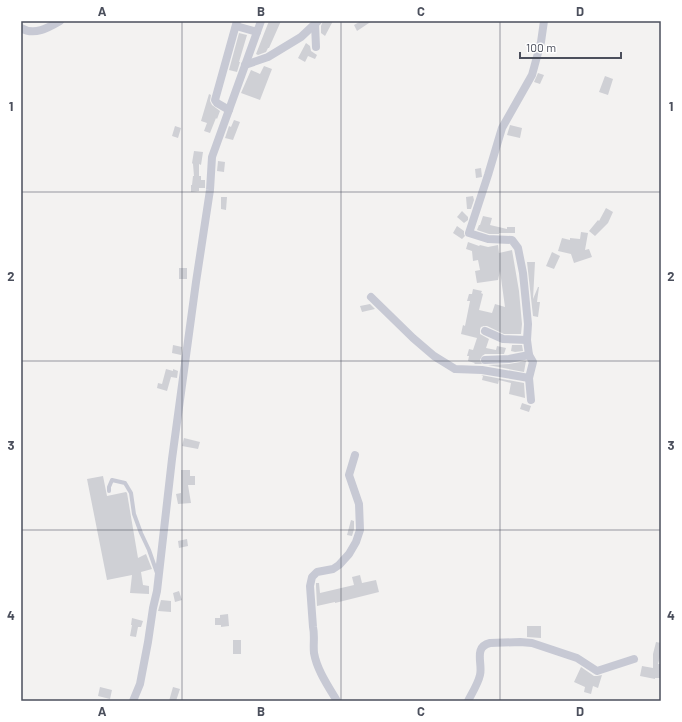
<svg xmlns="http://www.w3.org/2000/svg" width="682" height="722" font-family="Barlow,sans-serif">
<style>
.building{fill:#cfd0d5}
.lines{fill:none;stroke-linecap:round;stroke-linejoin:round}
.service{stroke:#c7c9d4;stroke-width:4}
.minor{stroke:#c7c9d4;stroke-width:8}
.grid{fill:none;stroke:#4b4f5c;stroke-width:1;stroke-opacity:0.55}
.neatline{fill:none;stroke:#4b4f5c;stroke-width:1.5}
.grid-label{font-size:13px;text-anchor:middle;font-weight:bold;fill:#4b4f5c}
</style>
<rect width="100%" height="100%" fill="#f3f2f1"/>
<g class="building">
<polygon points="269,21 281,21 269,48 268,48 266,52 258,55 256,54"/>
<polygon points="323,21 333,21 325,36 321,33 321,26"/>
<polygon points="361,21 372,21 357,31 354,25"/>
<polygon points="239,33 247,35 239,62 240,62 237,72 229,70"/>
<polygon points="306,43 310,46 311,51 317,55 315,59 308,56 305,62 298,58"/>
<polygon points="264,66 272,69 260,100 241,93 251,70 260,74"/>
<polygon points="538,73 544,75 540,84 534,82"/>
<polygon points="605,76 613,79 608,95 599,92"/>
<polygon points="209,94 211,95 210,101 212,105 220,111 217,119 216,118 210,133 204,131 207,123 201,121"/>
<polygon points="234,120 240,122 233,140 225,138 229,126 231,127"/>
<polygon points="510,125 522,128 520,138 507,135"/>
<polygon points="175,126 181,128 178,138 172,136"/>
<polygon points="194,151 203,152 201,165 199,164 199,176 201,176 201,180 205,180 205,188 199,188 199,191 191,192 191,185 192,185 193,176 194,176 193,164 192,163"/>
<polygon points="218,161 225,162 224,172 217,171"/>
<polygon points="481,168 482,177 476,178 475,169"/>
<polygon points="473,196 474,200 471,209 467,209 466,197"/>
<polygon points="221,197 227,197 226,210 221,209"/>
<polygon points="606,208 613,212 608,223 595,236 589,231 598,220 599,221"/>
<polygon points="462,211 468,217 468,220 464,223 457,217"/>
<polygon points="483,216 492,218 490,225 507,229 507,227 515,227 515,233 499,233 499,234 489,234 477,230 479,225 480,225"/>
<polygon points="457,226 464,231 464,234 465,236 462,239 453,233"/>
<polygon points="581,232 588,233 585,250 589,249 592,257 574,263 571,254 558,251 562,238 570,240 570,238 580,239"/>
<polygon points="468,242 479,246 480,245 488,247 498,245 499,253 512,250 519,291 522,324 521,334 504,334 487,326 484,326 481,327 480,329 480,334 489,339 486,348 496,350 497,346 506,348 504,354 485,354 482,356 480,360 482,364 474,364 475,363 468,361 469,356 467,356 469,349 473,350 477,338 461,334 463,325 465,326 470,301 467,301 469,294 472,294 473,289 482,291 481,293 483,294 479,310 492,313 495,304 505,307 500,271 498,280 477,283 475,271 480,270 478,260 473,261 472,251 466,249"/>
<polygon points="552,252 560,256 554,269 546,266"/>
<polygon points="527,262 535,262 533,299 538,287 539,287 537,302 540,302 538,317 533,316"/>
<rect x="179" y="268" width="8" height="11"/>
<polygon points="370,304 375,309 362,312 360,306"/>
<polygon points="173,345 182,347 181,355 172,353"/>
<polygon points="512,345 522,345 523,351 515,352 511,351"/>
<polygon points="526,361 524,372 488,365 509,364"/>
<polygon points="166,369 173,371 173,369 178,371 177,378 171,377 167,391 157,388 158,383 162,384"/>
<polygon points="481,375 524,383 525,398 509,394 511,383 499,380 498,384 482,380 483,376"/>
<polygon points="522,403 531,406 529,412 520,409"/>
<polygon points="184,438 200,442 198,449 182,446"/>
<polygon points="181,470 190,470 190,476 195,476 195,485 188,485 191,503 178,504 176,494 181,493"/>
<polygon points="103,476 107,496 126,492 127,493 138,558 146,554 152,569 141,572 143,585 149,586 149,594 130,593 132,575 107,580 87,479"/>
<polygon points="351,520 354,521 354,529 352,536 347,535"/>
<polygon points="187,539 188,546 179,548 178,541"/>
<polygon points="360,575 362,583 376,580 379,592 335,603 335,602 317,606 316,586 316,583 319,583 320,593 354,585 352,577"/>
<polygon points="179,591 182,600 175,602 173,593"/>
<polygon points="161,600 171,601 171,612 158,611"/>
<polygon points="228,614 229,626 221,627 221,625 215,625 215,618 220,618 220,615"/>
<polygon points="132,618 143,621 141,627 138,627 136,637 130,636 132,625 131,625"/>
<polygon points="527,626 541,626 541,638 527,637"/>
<rect x="233" y="640" width="8" height="14"/>
<polygon points="656,642 661,643 661,654 658,664 661,664 661,678 655,678 655,679 640,676 642,666 653,668 653,654"/>
<polygon points="581,667 594,676 597,676 602,675 598,688 593,686 591,694 584,692 585,687 574,682"/>
<polygon points="100,687 112,690 110,699 98,696"/>
<polygon points="173,687 180,689 176,701 169,701"/>
</g>
<g class="lines">
<polyline class="service" points="109,491 109,487 112,480 125,483 131,493 134,514 141,533 149,550 157,573"/>
<g class="minor">
<polyline points="315,24 316,47"/>
<polyline points="236,26 257,32"/>
<path d="M21,28C34,36 48,28 60,21"/>
<polyline points="245,65 268,57 301,37 318,21"/>
<polyline points="229,110 217,103 215,100 237,21"/>
<polyline points="371,297 413,338 434,356 455,369 482,370 529,378"/>
<polyline points="485,331 503,339 527,340"/>
<polyline points="485,360 509,359 529,355"/>
<polyline points="531,400 529,378 533,362 529,355 527,340 528,324 523,273 518,248 512,240 488,239 469,233 488,175 502,128 532,75 541,42 544,21"/>
<polyline points="133,701 140,684 148,642 153,608 157,591 172,459 196,282 210,190 212,157 261,21"/>
<path d="M337,701C328,686 317,670 314,653C313,644 315,636 313,627L310,586L312,577L317,572L333,569L339,565L349,554L356,542L360,530L359,504L349,475L355,455"/>
<path d="M468,701C472,693 478,684 480,675C483,664 473,647 490,643L520,642L532,643L577,658L597,671L634,659"/>
</g>
</g>
<path class="grid" d="M182,21V701M341,21V701M500,21V701M21,192H661M21,361H661M21,530H661"/>
<rect width="682" height="722" fill="none" stroke="#ffffff" stroke-width="44"/>
<path d="M520 52v6h101v-6" fill="none" stroke="#4b4f5c" stroke-width="2"/>
<text x="526" y="52" font-size="12" fill="#4b4f5c" stroke="#ffffff" stroke-width="3" paint-order="stroke">100 m</text>
<rect x="22" y="22" width="638" height="678" class="neatline"/>
<g class="grid-label">
<text x="102" y="16">A</text>
<text x="261" y="16">B</text>
<text x="421" y="16">C</text>
<text x="580" y="16">D</text>
<text x="11" y="111">1</text>
<text x="671" y="111">1</text>
<text x="11" y="281">2</text>
<text x="671" y="281">2</text>
<text x="11" y="450">3</text>
<text x="671" y="450">3</text>
<text x="11" y="620">4</text>
<text x="671" y="620">4</text>
<text x="102" y="716">A</text>
<text x="261" y="716">B</text>
<text x="421" y="716">C</text>
<text x="580" y="716">D</text>
</g>
</svg>
